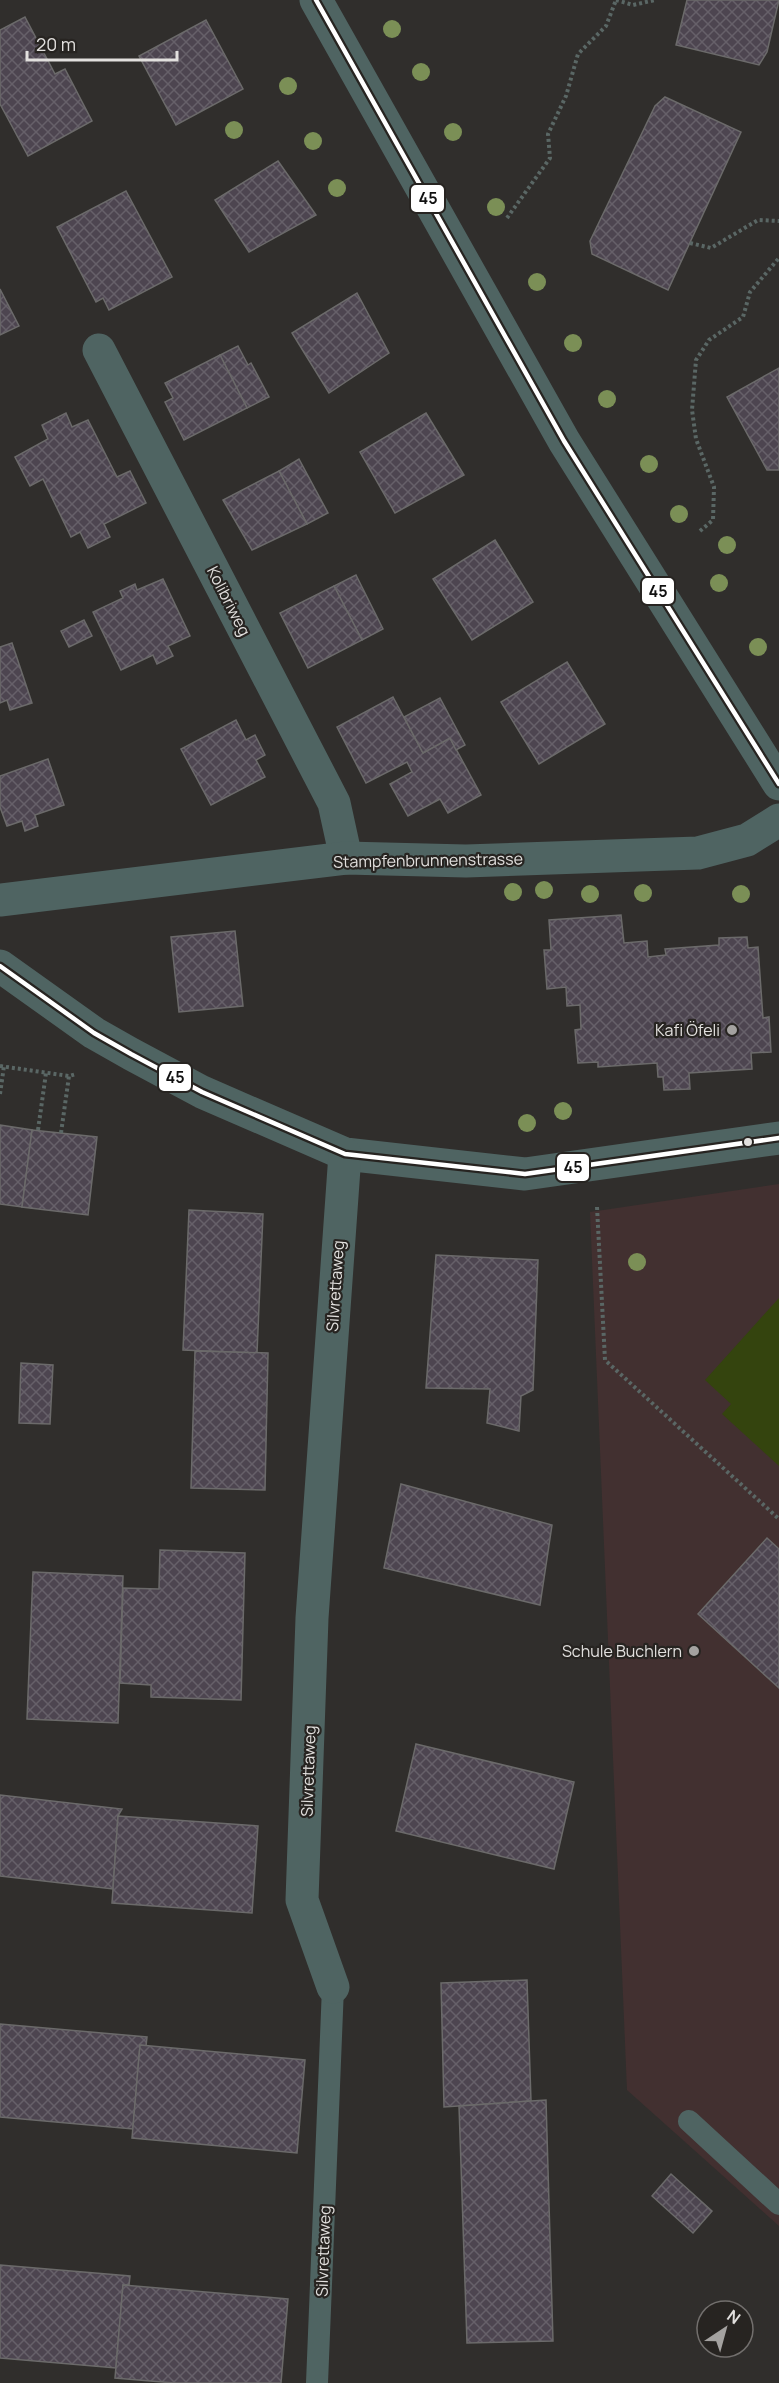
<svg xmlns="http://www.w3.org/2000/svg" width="779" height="2383" font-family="Manrope,sans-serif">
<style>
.education{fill:#423030}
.pitch{fill:#34440e}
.building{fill:url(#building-cross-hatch);stroke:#6b6a6a;stroke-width:1.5}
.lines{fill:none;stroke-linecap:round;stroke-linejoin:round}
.path{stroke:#5a6765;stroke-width:4;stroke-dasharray:3 3;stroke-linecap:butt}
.service{stroke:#4f6462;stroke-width:22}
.minor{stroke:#4f6462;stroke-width:33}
.tertiary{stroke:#4f6462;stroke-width:33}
.bus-1-casing{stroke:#272421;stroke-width:9}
.bus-1{stroke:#fff;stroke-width:4.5}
.tree{fill:#7b8f56}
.poi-dot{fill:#a4a2a0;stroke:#272421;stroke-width:2}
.bus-dot{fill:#e2e0de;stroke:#272421;stroke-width:2}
.labels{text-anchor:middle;stroke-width:4.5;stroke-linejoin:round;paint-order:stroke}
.street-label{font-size:16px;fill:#e2e0de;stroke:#272421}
.poi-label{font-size:16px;fill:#e2e0de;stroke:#272421;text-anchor:end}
.line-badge{stroke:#272421;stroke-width:2}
.pale-badge-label{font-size:16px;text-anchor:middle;font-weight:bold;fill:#111}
</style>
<defs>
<pattern id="building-cross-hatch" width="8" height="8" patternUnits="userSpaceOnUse" patternTransform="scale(1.5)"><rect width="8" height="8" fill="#4d4550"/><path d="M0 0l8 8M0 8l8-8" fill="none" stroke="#666069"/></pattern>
</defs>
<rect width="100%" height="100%" fill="#302e2c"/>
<polygon class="education" points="779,1184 779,2226 627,2090 590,1212"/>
<polygon class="pitch" points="779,1298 779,1466 722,1414 731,1404 705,1380"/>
<g class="building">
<polygon points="687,0 779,0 767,52 759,65 676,45"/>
<polygon points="25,17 55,74 65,69 92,121 28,156 0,104 0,30"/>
<polygon points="206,20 243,89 176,125 139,56"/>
<polygon points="665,97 741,132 668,290 592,254 590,241 655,106"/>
<polygon points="278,161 316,215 249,252 215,200"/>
<polygon points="126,191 172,277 109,310 103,298 96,302 57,227"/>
<polygon points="0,289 19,326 0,335"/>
<polygon points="357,293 389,353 329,393 292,333"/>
<polygon points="238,346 248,365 251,363 269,397 247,408 220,355"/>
<polygon points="220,355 247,408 184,440 165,402 173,398 165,383"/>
<polygon points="779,368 779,470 767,470 727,397"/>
<polygon points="66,413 72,427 88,420 117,477 130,471 146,503 104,524 110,537 88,548 80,532 71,537 43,479 30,486 15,457 48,439 42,425"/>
<polygon points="426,413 464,475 395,513 360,452"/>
<polygon points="299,459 328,513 307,524 279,471"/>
<polygon points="279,471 307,524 252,550 223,500"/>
<polygon points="495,540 533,602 472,640 433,579"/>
<polygon points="356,575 383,629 362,640 334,586"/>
<polygon points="163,579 190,636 168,646 173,656 157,664 153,655 121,670 93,612 123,598 120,591 135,584 137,590"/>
<polygon points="334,586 362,640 308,668 280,613"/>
<polygon points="84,620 92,636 69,647 61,631"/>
<polygon points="12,643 32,703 10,710 7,700 0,703 0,647"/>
<polygon points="567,662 605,724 539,764 501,702"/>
<polygon points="393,697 423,753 450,738 481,795 448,813 440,799 408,816 390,784 412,772 407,762 366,783 337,727"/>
<polygon points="440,698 465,745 456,750 450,738 423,753 404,717"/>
<polygon points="236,720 246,740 255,735 265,755 256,760 265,777 211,805 181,749"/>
<polygon points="48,759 64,805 35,815 38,826 25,831 22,821 7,826 0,807 0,776"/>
<polygon points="621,915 624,943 647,941 648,957 666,955 665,949 719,945 719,938 747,937 748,948 758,947 763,1018 769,1017 771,1052 751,1053 752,1069 689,1073 690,1089 664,1090 663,1077 658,1077 657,1063 598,1067 598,1062 578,1063 575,1030 581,1029 580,1005 567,1006 566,987 547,989 544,950 551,950 549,920"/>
<polygon points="235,931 243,1006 179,1012 171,937"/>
<polygon points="0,1125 32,1130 22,1207 0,1204"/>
<polygon points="32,1130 97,1137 88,1215 22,1207"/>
<polygon points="189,1210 263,1214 257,1353 183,1350"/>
<polygon points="436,1255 538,1260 533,1390 521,1396 519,1431 487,1423 490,1389 426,1388"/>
<polygon points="195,1351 268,1353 265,1490 191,1488"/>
<polygon points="21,1363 53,1365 50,1424 19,1423"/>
<polygon points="401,1484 552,1525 540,1605 384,1568"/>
<polygon points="767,1538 779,1549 779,1688 698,1614"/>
<polygon points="160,1550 245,1553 241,1700 151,1697 151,1685 120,1683 123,1588 159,1589"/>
<polygon points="33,1572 123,1576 118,1723 27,1719"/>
<polygon points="416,1744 574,1782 554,1869 396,1831"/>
<polygon points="0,1795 122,1809 118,1816 113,1889 0,1876"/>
<polygon points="118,1816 258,1826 252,1913 112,1903"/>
<polygon points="527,1980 531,2101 444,2107 441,1983"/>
<polygon points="0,2024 147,2037 146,2046 140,2045 133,2129 0,2117"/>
<polygon points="140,2045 305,2060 297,2153 132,2138"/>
<polygon points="546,2100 553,2341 467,2343 459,2106"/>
<polygon points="671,2174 712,2211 693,2233 652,2196"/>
<polygon points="0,2265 130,2276 129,2285 123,2285 116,2368 0,2358"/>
<polygon points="123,2285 288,2299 281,2383 174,2383 115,2378"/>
</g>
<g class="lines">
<g class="path">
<polyline points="616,0 633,5 655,0"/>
<polyline points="507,218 550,158 548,134 566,96 578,54 606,26 616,0"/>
<polyline points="690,243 711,248 758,220 779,221"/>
<polyline points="700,531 713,520 714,487 696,439 692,410 696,360 709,340 743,317 750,292 779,258"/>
<polyline points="0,1066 69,1076 76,1074"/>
<polyline points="0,1094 4,1066"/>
<polyline points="38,1130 46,1073"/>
<polyline points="61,1133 69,1076"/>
<polyline points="597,1207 605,1360 779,1519"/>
</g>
<g class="service">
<polyline points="689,2121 779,2204"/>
<polyline points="317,2383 333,1987"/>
</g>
<g class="minor">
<polyline points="99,350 334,803 346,858"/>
<polyline points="0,900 346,858 466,861 698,853 747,840 779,820"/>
<polyline points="0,966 94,1033 131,1054 202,1092 345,1154 525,1174 779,1138"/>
<polyline points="333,1987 302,1900 312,1618 345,1154"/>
</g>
<polyline class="tertiary" points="316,0 564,441 779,784"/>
<defs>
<g id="bus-1">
<polyline points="316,0 564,441 779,784"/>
<polyline points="0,966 94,1033 131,1054 202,1092 345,1154 525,1174 779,1138"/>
</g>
</defs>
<use href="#bus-1" class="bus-1-casing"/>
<use href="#bus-1" class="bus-1"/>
</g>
<g class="tree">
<circle cx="392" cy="29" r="9"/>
<circle cx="421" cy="72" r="9"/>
<circle cx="288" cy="86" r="9"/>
<circle cx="234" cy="130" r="9"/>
<circle cx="453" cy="132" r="9"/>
<circle cx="313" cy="141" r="9"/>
<circle cx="337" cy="188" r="9"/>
<circle cx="496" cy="207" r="9"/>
<circle cx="537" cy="282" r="9"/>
<circle cx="573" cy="343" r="9"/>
<circle cx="607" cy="399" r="9"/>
<circle cx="649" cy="464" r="9"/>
<circle cx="679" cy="514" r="9"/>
<circle cx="727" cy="545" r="9"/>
<circle cx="719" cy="583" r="9"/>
<circle cx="758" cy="647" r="9"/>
<circle cx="544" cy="890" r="9"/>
<circle cx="513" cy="892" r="9"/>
<circle cx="643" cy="893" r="9"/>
<circle cx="590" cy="894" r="9"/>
<circle cx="741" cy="894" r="9"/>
<circle cx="563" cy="1111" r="9"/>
<circle cx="527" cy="1123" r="9"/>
<circle cx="637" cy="1262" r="9"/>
</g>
<g class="poi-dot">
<circle cx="732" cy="1030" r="6"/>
<circle cx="694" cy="1651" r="6"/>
</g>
<circle class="bus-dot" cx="748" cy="1142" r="5"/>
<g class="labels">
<g class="street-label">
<text transform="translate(229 601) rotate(63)" y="6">Kolibriweg</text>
<text transform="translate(428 860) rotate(-1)" y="6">Stampfenbrunnenstrasse</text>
<text transform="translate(335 1286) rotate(-86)" y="6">Silvrettaweg</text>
<text transform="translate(308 1771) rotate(-88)" y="6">Silvrettaweg</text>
<text transform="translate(323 2251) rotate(-88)" y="6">Silvrettaweg</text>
</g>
<g class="poi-label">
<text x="720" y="1036">Kafi Öfeli</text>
<text x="682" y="1657">Schule Buchlern</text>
</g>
</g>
<g class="line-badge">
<rect x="410" y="184" width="35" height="29" rx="6" fill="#fff"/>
<rect x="641" y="577" width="34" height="28" rx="6" fill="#fff"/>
<rect x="158" y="1063" width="34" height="29" rx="6" fill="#fff"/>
<rect x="556" y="1153" width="34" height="29" rx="6" fill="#fff"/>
</g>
<g class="pale-badge-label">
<text x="428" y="204">45</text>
<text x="658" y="597">45</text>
<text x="175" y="1083">45</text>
<text x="573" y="1173">45</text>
</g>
<g transform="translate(725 2329) rotate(36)"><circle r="28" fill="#272421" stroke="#726f6d" stroke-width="1.5"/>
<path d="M0-4.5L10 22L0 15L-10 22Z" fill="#a4a2a0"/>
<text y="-9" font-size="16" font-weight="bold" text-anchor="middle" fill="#e2e0de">N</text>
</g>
<path d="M27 51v9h150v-9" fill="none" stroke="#e2e0de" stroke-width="3"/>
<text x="36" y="51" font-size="18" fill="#e2e0de" stroke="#272421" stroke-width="4.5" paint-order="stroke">20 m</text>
</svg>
